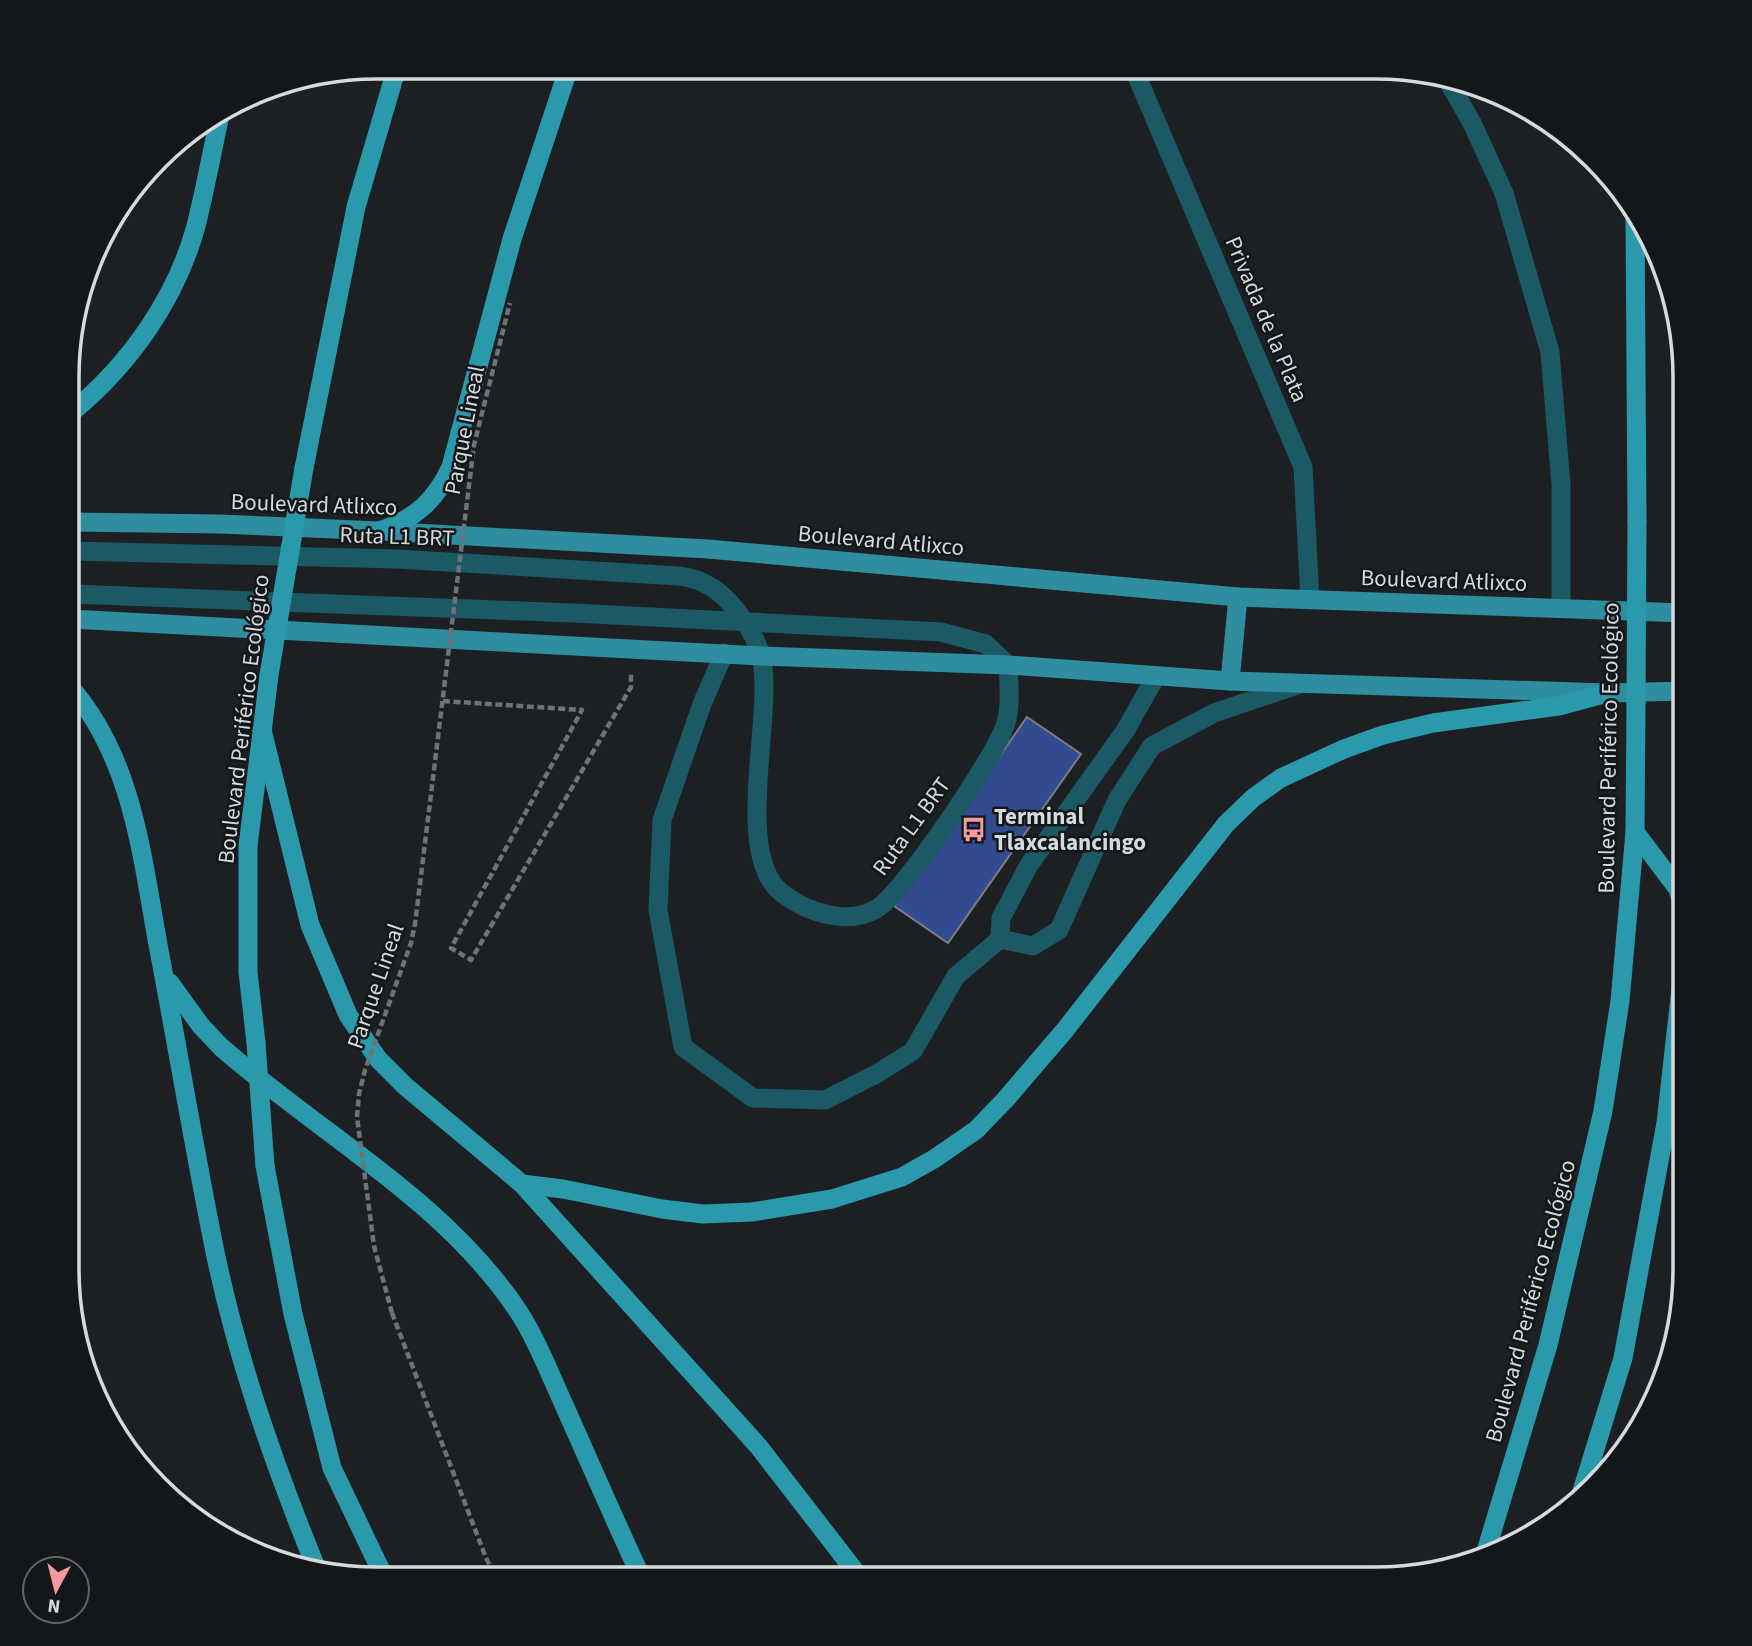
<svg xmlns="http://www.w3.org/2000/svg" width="1752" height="1646" font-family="'Source Sans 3',sans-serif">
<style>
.building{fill:#324b90;stroke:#7c7e83;stroke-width:2}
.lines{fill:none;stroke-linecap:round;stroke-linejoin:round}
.path{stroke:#707376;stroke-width:4.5;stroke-dasharray:7 3.5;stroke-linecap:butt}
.service{stroke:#1b5965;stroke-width:19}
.minor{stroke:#1b5965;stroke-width:19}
.primary{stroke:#2e8ea0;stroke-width:19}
.trunk{stroke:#2b99ac;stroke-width:19}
.path-bridge{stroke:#707376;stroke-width:4.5;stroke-dasharray:7 3.5;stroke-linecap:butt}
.trunk-bridge{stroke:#2b99ac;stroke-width:19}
.labels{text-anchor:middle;stroke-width:5;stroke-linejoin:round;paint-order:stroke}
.street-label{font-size:23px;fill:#d7dadc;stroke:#131719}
.poi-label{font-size:23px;font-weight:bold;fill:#d7dadc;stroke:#131719;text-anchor:start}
.rim{fill:none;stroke:#d7dadc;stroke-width:3.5}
</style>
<rect width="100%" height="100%" fill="#1c2023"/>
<polygon class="building" points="1027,717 1081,754 948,943 894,906"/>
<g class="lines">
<g class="path">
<polyline points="443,701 582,710 451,948 471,960 631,687 631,674"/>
<polyline points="392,1313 486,1558 497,1579"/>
</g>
<g class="service">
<polyline points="1133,67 1303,467 1310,600"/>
<path d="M71,594L574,613L941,632L986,644L1008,665C1009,684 1011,705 1006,723C997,754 902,895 876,909C847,926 806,912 782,893C733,856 773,717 762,661C759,644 747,624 736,610C721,591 704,579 679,576L397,559L71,551"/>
<polyline points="724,653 702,704 662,820 658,910 683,1047 753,1098 825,1100 878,1073 913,1051 956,976 1000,939"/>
<polyline points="1156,676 1125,731 1029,865 1001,918 1000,939 1033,946 1059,930 1117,800 1152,746 1214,713 1300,684"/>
</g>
<polyline class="minor" points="1448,81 1472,123 1504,193 1550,352 1561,485 1561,608"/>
<g class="primary">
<polyline points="71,522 220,524 379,531 708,549 1238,597 1685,613"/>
<polyline points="71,619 761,656 1008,665 1230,681 1607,693 1685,691"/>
<polyline points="1230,681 1238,597"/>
</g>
<g class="trunk">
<polyline points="1635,215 1637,521"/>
<path d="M72,412C130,364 176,299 196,226C205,190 212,152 220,115"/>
<polyline points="304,468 356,207 397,67"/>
<path d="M379,531C414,520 436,500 451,467L512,239L569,67"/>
<path d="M70,687C134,760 142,859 159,950C177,1045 193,1141 212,1237C234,1350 272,1459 315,1565"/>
<polyline points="262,730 310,925 348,1015 378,1059 405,1086 522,1184 563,1189 662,1209 703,1214 752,1212 832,1199 902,1177 934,1159 976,1130 1005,1100 1065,1030 1226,824 1253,798 1281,778 1344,749 1383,735 1433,723 1559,706 1607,693"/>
<polyline points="1635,832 1678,889 1684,910 1685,933"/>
<path d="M170,983L201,1026L221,1047C319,1133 439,1197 514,1305C535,1335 549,1372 564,1405C590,1463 615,1521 642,1579"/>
<polyline points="256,1043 248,972 248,846 269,675"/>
<polyline points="265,1166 293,1314 332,1468 385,1579"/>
<polyline points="522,1184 759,1447 861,1579"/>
<polyline points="1578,1504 1623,1358 1666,1123 1685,952"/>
<polyline points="1484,1558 1548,1345 1603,1111 1620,1001 1635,832 1636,703"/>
</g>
<polyline class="path-bridge" points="392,1313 374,1246 357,1117 359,1094 365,1070 411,943 415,924 474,445 510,303"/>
<g class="trunk-bridge">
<polyline points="269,675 304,468"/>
<polyline points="1636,703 1637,521"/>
<polyline points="256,1043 265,1166"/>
</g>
</g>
<defs>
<symbol id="bus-bare" viewBox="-9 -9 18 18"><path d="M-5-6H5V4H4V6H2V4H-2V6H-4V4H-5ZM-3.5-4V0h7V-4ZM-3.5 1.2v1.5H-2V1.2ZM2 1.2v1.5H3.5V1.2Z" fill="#f49aa1" stroke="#131719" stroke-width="2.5" paint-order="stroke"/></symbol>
</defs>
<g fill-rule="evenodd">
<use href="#bus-bare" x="956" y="812" width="35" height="35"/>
</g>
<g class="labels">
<g class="street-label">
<text transform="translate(1267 319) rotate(67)" y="8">Privada de la Plata</text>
<text transform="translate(464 430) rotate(-79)" y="8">Parque Lineal</text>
<text transform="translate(314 504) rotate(2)" y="8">Boulevard Atlixco</text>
<text transform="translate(397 536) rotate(2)" y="8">Ruta L1 BRT</text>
<text transform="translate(881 540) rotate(5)" y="8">Boulevard Atlixco</text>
<text transform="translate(1444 580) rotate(2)" y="8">Boulevard Atlixco</text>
<text transform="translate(243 719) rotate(-83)" y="8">Boulevard Periférico Ecológico</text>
<text transform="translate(1608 748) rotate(-89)" y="8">Boulevard Periférico Ecológico</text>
<text transform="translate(911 826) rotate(-54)" y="8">Ruta L1 BRT</text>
<text transform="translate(375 986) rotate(-71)" y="8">Parque Lineal</text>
<text transform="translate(1530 1301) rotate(-75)" y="8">Boulevard Periférico Ecológico</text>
</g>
<g class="poi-label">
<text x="994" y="824">Terminal<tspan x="994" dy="26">Tlaxcalancingo</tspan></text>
</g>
</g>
<path d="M0 0H1752V1646H0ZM377 79H1375A298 298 0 0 1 1673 377V1269A298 298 0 0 1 1375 1567H377A298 298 0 0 1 79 1269V377A298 298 0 0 1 377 79Z" fill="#131719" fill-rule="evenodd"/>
<path class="rim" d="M377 79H1375A298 298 0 0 1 1673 377V1269A298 298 0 0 1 1375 1567H377A298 298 0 0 1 79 1269V377A298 298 0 0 1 377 79Z"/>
<g transform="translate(56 1590) rotate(187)"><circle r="33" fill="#131719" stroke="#616567" stroke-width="2"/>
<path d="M0-5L12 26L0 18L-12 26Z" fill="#f49aa1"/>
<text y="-10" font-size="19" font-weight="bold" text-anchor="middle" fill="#d7dadc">N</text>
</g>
</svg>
